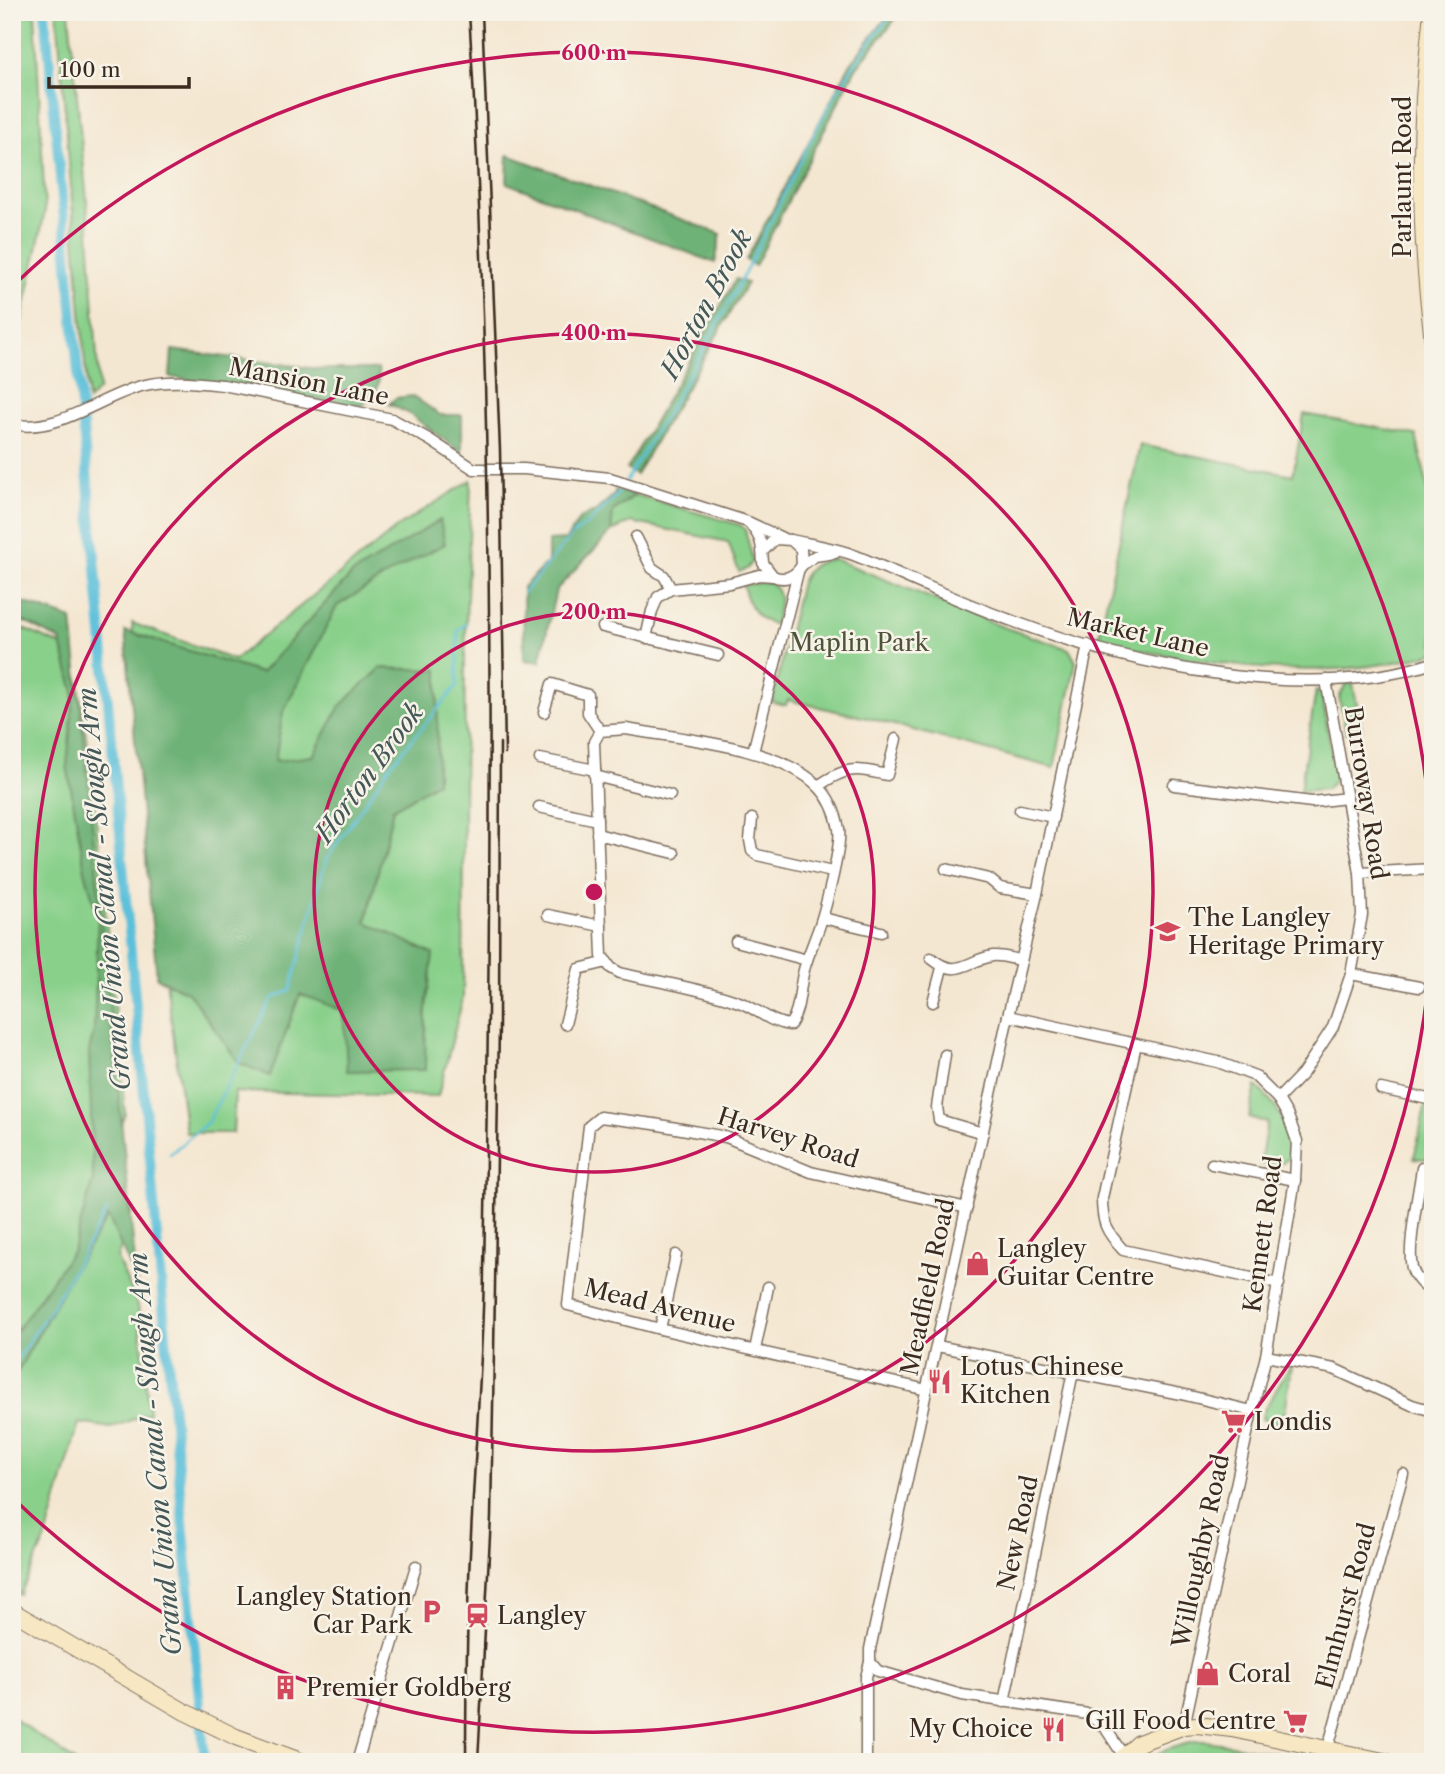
<svg xmlns="http://www.w3.org/2000/svg" width="1445" height="1774" font-family="'Libre Caslon Text',serif">
<style>
.green{fill:#89d08b;stroke:#627d54;stroke-width:2}
.forest{fill:#6eb277;stroke:#546e4a;stroke-width:2}
.lines{fill:none;stroke-linecap:round;stroke-linejoin:round}
.stream{stroke:#5cc0da;stroke-width:2.5}
.canal{stroke:#5cc0da;stroke-width:10}
.street-casing{stroke:#7c6c5d;stroke-width:13}
.secondary-casing{stroke:#7c6c5d;stroke-width:18}
.street{stroke:#fff;stroke-width:10}
.secondary{stroke:#f7e8c3;stroke-width:16}
.rail{stroke:#3b2a1e;stroke-width:2.5}
.ring{fill:none;stroke:#c2185b;stroke-width:3.5}
.labels{text-anchor:middle;stroke-width:5;stroke-linejoin:round;paint-order:stroke}
.street-label{font-size:24px;fill:#3b2a1e;stroke:#f7f3e8}
.park-label{font-size:24px;fill:#4e5439;stroke:#f7f3e8}
.poi-label{font-size:24px;fill:#3b2a1e;stroke:#f7f3e8;text-anchor:start}
.water-label{font-size:26px;font-style:italic;fill:#455756;stroke:#f7f3e8}
.centre{fill:#c2185b;stroke:#f7f3e8;stroke-width:3.5}
.ring-label{font-size:21px;text-anchor:middle;font-weight:bold;fill:#c2185b;stroke:#f7f3e8;stroke-width:5;stroke-linejoin:round;paint-order:stroke}
</style>
<rect width="100%" height="100%" fill="#f7f3e8"/>
<filter id="ink" filterUnits="userSpaceOnUse"><feTurbulence type="fractalNoise" baseFrequency=".0143" numOctaves="2"/><feDisplacementMap in="SourceGraphic" scale="14" xChannelSelector="R" yChannelSelector="G"/><feConvolveMatrix kernelMatrix="1 2 1 2 8 2 1 2 1" color-interpolation-filters="sRGB"/></filter>
<filter id="wash" filterUnits="userSpaceOnUse"><feTurbulence type="fractalNoise" baseFrequency=".00686" numOctaves="4" result="noise"/><feDisplacementMap in="SourceGraphic" scale="28" xChannelSelector="R" yChannelSelector="G"/><feGaussianBlur stdDeviation="1.57" result="paint"/><feColorMatrix in="noise" values="0 0 0 0 0 0 0 0 0 0 0 0 0 0 0 0 0 1.4 0 .05"/><feComposite in="paint" operator="in"/></filter>
<g filter="url(#wash)">
<rect width="100%" height="100%" fill="#f4e7d1"/>
<g class="green">
<polygon points="12,12 35,12 45,211 12,367"/>
<polygon points="57,12 69,12 87,201 99,389 88,401"/>
<path d="M1304,414L1416,435L1433,511V653C1321,686 1208,664 1098,642L1140,445L1293,475Z"/>
<polygon points="471,480 465,657 463,998 438,1096 235,1092 233,1133 186,1133 158,919 132,623 234,660 399,526"/>
<polygon points="635,495 740,525 745,529 753,561 747,569 739,572 728,542 631,522 611,532 613,511"/>
<path d="M834,559L1003,627L1069,649L1076,662L1054,768L876,720L788,700L786,705L772,702L801,582C808,567 817,561 834,559Z"/>
<path d="M769,582C785,593 779,607 775,624H772C754,617 748,605 743,585Z"/>
<polygon points="12,628 22,628 74,651 92,778 125,1113 111,1153 132,1212 117,1259 138,1305 149,1413 111,1428 79,1423 46,1538 20,1595 12,1590"/>
<polygon points="1346,684 1353,684 1362,730 1346,733 1339,697"/>
<polygon points="1316,690 1322,696 1336,779 1327,789 1300,791"/>
<path d="M1256,1086C1278,1104 1290,1129 1289,1158L1278,1166L1260,1164L1267,1122L1249,1118Z"/>
<polygon points="1426,1103 1433,1104 1433,1160 1414,1158"/>
<polygon points="1290,1366 1292,1367 1283,1424 1262,1419 1263,1412"/>
<polygon points="12,1717 76,1762 12,1762"/>
<path d="M1204,1741C1245,1745 1284,1759 1325,1760C1337,1760 1347,1756 1357,1762H1145C1163,1749 1182,1743 1204,1741Z"/>
</g>
<g class="forest">
<polygon points="891,12 901,12 856,68 755,266 746,260 851,63"/>
<polygon points="508,155 721,234 715,263 507,183"/>
<polygon points="736,279 747,283 636,475 627,469"/>
<path d="M172,350L319,369H378C381,388 375,398 359,407L170,377Z"/>
<polygon points="413,396 440,415 462,415 462,453 408,413 389,404 396,398"/>
<polygon points="615,490 635,495 613,511 611,532 556,590 540,662 524,660 523,587 548,562 548,541 566,540 580,518 596,511 615,494"/>
<polygon points="440,520 445,544 397,569 337,606 283,712 275,761 313,756 340,706 381,668 438,670 437,782 393,809 366,922 433,954 426,1010 425,1070 347,1071 344,1011 300,994 270,1076 239,1063 188,992 157,978 125,631 261,673 352,574"/>
<polygon points="23,602 72,619 137,1282 108,1216 72,1273 12,1382 12,1320 17,1330 73,1250 93,1180 89,1051 94,1031 98,918 85,871 67,765 74,692 60,640 25,622 12,623 12,607"/>
</g>
<g class="lines">
<g class="stream">
<path d="M626,481C671,407 715,332 754,255C796,173 833,81 894,12"/>
<polyline points="523,593 573,534 589,523 616,496 622,487"/>
<polyline points="170,1154 208,1122 272,998 290,991 326,860 390,766 457,686 458,630 466,624"/>
<polyline points="12,1367 53,1305 107,1211"/>
</g>
<polyline class="canal" points="45,12 205,1762"/>
</g>
</g>
<g filter="url(#ink)">
<g class="lines">
<defs>
<g id="street">
<path d="M12,424C57,434 100,397 141,386C168,379 195,382 223,385L392,419L430,440L474,469H524L610,478L748,522L782,538"/>
<path d="M750,524C762,539 762,545 763,563L773,576C785,581 795,577 802,565L801,549L791,540L775,539L763,551"/>
<polyline points="636,537 652,568 664,576 671,589"/>
<path d="M791,540C809,544 829,547 848,553C863,558 877,565 892,571C931,588 970,606 1010,620C1132,666 1306,704 1433,663"/>
<polyline points="802,565 815,556 835,553"/>
<polyline points="603,627 718,655"/>
<polyline points="646,638 652,611 658,597 671,589 730,583 759,575 773,576"/>
<polyline points="544,712 552,684 588,695 588,713 600,731"/>
<path d="M626,729C681,739 778,746 818,786C830,798 836,813 839,829C842,846 824,915 817,933C812,947 806,960 803,974C799,991 800,1010 790,1025C769,1023 756,1007 736,1001C699,988 658,982 620,973L611,968L602,956L594,742L600,731Z"/>
<polyline points="753,752 798,572"/>
<polyline points="540,759 595,770"/>
<polyline points="595,776 670,795"/>
<polyline points="1174,785 1312,802 1347,798"/>
<path d="M818,786C847,766 854,768 887,775L896,739"/>
<polyline points="539,807 597,820"/>
<polyline points="1020,810 1053,817"/>
<polyline points="752,819 750,840 752,851 757,855 832,872"/>
<polyline points="597,834 674,853"/>
<polyline points="946,869 989,879 1000,888 1037,894"/>
<polyline points="1360,873 1433,869"/>
<polyline points="548,915 601,926"/>
<polyline points="823,918 881,932"/>
<polyline points="736,941 807,960"/>
<path d="M931,958C957,980 967,960 993,956C1002,955 1012,959 1021,960"/>
<polyline points="1351,974 1419,987"/>
<polyline points="933,1002 942,968"/>
<polyline points="1008,1016 1218,1062 1255,1076 1278,1099 1288,1116 1297,1141 1295,1180 1266,1356 1252,1411"/>
<polyline points="565,1024 579,969 607,962"/>
<path d="M1136,1044L1102,1198C1102,1223 1106,1231 1123,1250L1279,1284"/>
<polyline points="945,1055 937,1107 939,1120 983,1133"/>
<polyline points="1381,1089 1433,1100"/>
<polyline points="1278,1099 1303,1073 1333,1027 1351,974 1362,915 1360,873 1326,680"/>
<polyline points="1212,1164 1295,1180"/>
<path d="M1422,1168C1419,1192 1407,1247 1412,1268C1415,1279 1424,1286 1433,1293"/>
<polyline points="660,1329 676,1255"/>
<polyline points="937,1346 1181,1394 1252,1411 1184,1726"/>
<polyline points="755,1350 768,1287"/>
<polyline points="1266,1356 1334,1369 1412,1405 1433,1411"/>
<polyline points="927,1390 660,1329 568,1305 589,1126 600,1117 654,1124 726,1137 811,1172 967,1208"/>
<polyline points="870,1662 878,1671 962,1695 1088,1714 1106,1729 1123,1755"/>
<polyline points="1004,1702 1073,1372"/>
<polyline points="1328,1748 1403,1474"/>
<polyline points="357,1762 416,1566"/>
<polyline points="866,1762 866,1677 870,1662 870,1649 1008,1016 1037,894 1088,645"/>
</g>
<g id="secondary">
<path d="M1432,12C1429,41 1426,70 1424,98C1419,179 1423,261 1433,341"/>
<polyline points="12,1611 185,1712 236,1737 303,1762"/>
<polyline points="1118,1762 1139,1743 1184,1726 1197,1725 1232,1729 1388,1762"/>
</g>
</defs>
<use href="#street" class="street-casing"/>
<use href="#secondary" class="secondary-casing"/>
<use href="#street" class="street"/>
<use href="#secondary" class="secondary"/>
<g class="rail">
<polyline points="482,12 500,450 505,754"/>
<path d="M466,1762C466,1680 467,1598 472,1516C476,1434 483,1352 484,1270C492,850 495,431 469,12"/>
<polyline points="478,1762 491,1517 494,1352 499,1026 500,743"/>
</g>
</g>
</g>
<g class="ring">
<circle cx="594" cy="892" r="280"/>
<circle cx="594" cy="892" r="559"/>
<path d="M1433 914A839 839 0 0 1 16 1501M16 283A839 839 0 0 1 1433 870"/>
</g>
<defs>
<symbol id="school-bare" viewBox="-9 -9 18 18"><path d="M0-5L7-2L0 1L-7-2ZM-4 1L0 2.5L4 1V4Q0 6-4 4Z" fill="#d1495b" stroke="#f7f3e8" stroke-width="2.5" paint-order="stroke"/></symbol>
<symbol id="shop-bare" viewBox="-9 -9 18 18"><path d="M-5-2.5h2.3a2.7 3.5 0 0 1 5.4 0H5L5.5 6h-11ZM-1.5-2.5h3a1.5 2.3 0 0 0-3 0Z" fill="#d1495b" stroke="#f7f3e8" stroke-width="2.5" paint-order="stroke"/></symbol>
<symbol id="restaurant-bare" viewBox="-9 -9 18 18"><path d="M-5-6h1v4h1v-4h1v4h1v-4h1v5L-1.5 .5V6h-2V.5L-5-1ZM5-6V6H3V1.5H1.5Q1.5-4 5-6Z" fill="#d1495b" stroke="#f7f3e8" stroke-width="2.5" paint-order="stroke"/></symbol>
<symbol id="supermarket-bare" viewBox="-9 -9 18 18"><path d="M-6-5.5h2.5l.6 2H6L4.5 2H-2.5L-4.4-4H-6ZM-1.5 3.2a1.3 1.3 0 1 0 .1 0ZM3 3.2a1.3 1.3 0 1 0 .1 0Z" fill="#d1495b" stroke="#f7f3e8" stroke-width="2.5" paint-order="stroke"/></symbol>
<symbol id="parking-bare" viewBox="-9 -9 18 18"><path d="M-3.5-5.5H1a3.5 3.5 0 0 1 0 7H-1V5.5H-3.5ZM-1-3.4V-.6H.8a1.4 1.4 0 0 0 0-2.8Z" fill="#d1495b" stroke="#f7f3e8" stroke-width="2.5" paint-order="stroke"/></symbol>
<symbol id="station-bare" viewBox="-9 -9 18 18"><path d="M-3-6H3Q5-6 5-4V2Q5 4 3 4L4.5 6H3L1.5 4h-3L-3 6H-4.5L-3 4Q-5 4-5 2V-4Q-5-6-3-6ZM-3.5-4v3h7v-3ZM-3.5 1v1.5H-2V1ZM2 1v1.5H3.5V1Z" fill="#d1495b" stroke="#f7f3e8" stroke-width="2.5" paint-order="stroke"/></symbol>
<symbol id="building-bare" viewBox="-9 -9 18 18"><path d="M-4-6H4V6H1V3H-1V6H-4ZM-2.5-4.3h1.7v1.8h-1.7ZM.8-4.3h1.7v1.8H.8ZM-2.5-1h1.7V.8h-1.7ZM.8-1h1.7V.8H.8Z" fill="#d1495b" stroke="#f7f3e8" stroke-width="2.5" paint-order="stroke"/></symbol>
</defs>
<g fill-rule="evenodd">
<use href="#school-bare" x="1150" y="914" width="35" height="35"/>
<use href="#shop-bare" x="960" y="1246" width="35" height="35"/>
<use href="#restaurant-bare" x="922" y="1364" width="35" height="35"/>
<use href="#supermarket-bare" x="1216" y="1404" width="35" height="35"/>
<use href="#parking-bare" x="414" y="1594" width="35" height="35"/>
<use href="#station-bare" x="460" y="1598" width="35" height="35"/>
<use href="#shop-bare" x="1190" y="1656" width="35" height="35"/>
<use href="#building-bare" x="268" y="1670" width="35" height="35"/>
<use href="#supermarket-bare" x="1278" y="1704" width="35" height="35"/>
<use href="#restaurant-bare" x="1036" y="1712" width="35" height="35"/>
</g>
<g class="labels">
<g class="street-label">
<text transform="translate(1403 177) rotate(-90)" y="8">Parlaunt Road</text>
<text transform="translate(309 382) rotate(11)" y="8">Mansion Lane</text>
<text transform="translate(1138 633) rotate(13)" y="8">Market Lane</text>
<text transform="translate(1366 793) rotate(81)" y="8">Burroway Road</text>
<text transform="translate(788 1138) rotate(18)" y="8">Harvey Road</text>
<text transform="translate(1263 1234) rotate(-82)" y="8">Kennett Road</text>
<text transform="translate(928 1287) rotate(-78)" y="8">Meadfield Road</text>
<text transform="translate(660 1306) rotate(14)" y="8">Mead Avenue</text>
<text transform="translate(1018 1533) rotate(-78)" y="8">New Road</text>
<text transform="translate(1201 1551) rotate(-78)" y="8">Willoughby Road</text>
<text transform="translate(1346 1606) rotate(-75)" y="8">Elmhurst Road</text>
</g>
<g class="park-label">
<text x="859" y="651">Maplin Park</text>
</g>
<g class="poi-label">
<text x="1188" y="926">The Langley<tspan x="1188" dy="28">Heritage Primary</tspan></text>
<text x="997" y="1257">Langley<tspan x="997" dy="28">Guitar Centre</tspan></text>
<text x="960" y="1375">Lotus Chinese<tspan x="960" dy="28">Kitchen</tspan></text>
<text x="1254" y="1430">Londis</text>
<text x="412" y="1605" text-anchor="end">Langley Station<tspan x="412" dy="28">Car Park</tspan></text>
<text x="497" y="1624">Langley</text>
<text x="1228" y="1682">Coral</text>
<text x="306" y="1696">Premier Goldberg</text>
<text x="1276" y="1729" text-anchor="end">Gill Food Centre</text>
<text x="1033" y="1737" text-anchor="end">My Choice</text>
</g>
<g class="water-label">
<text transform="translate(706 304) rotate(-62)" y="9">Horton Brook</text>
<text transform="translate(369 773) rotate(-54)" y="9">Horton Brook</text>
<text transform="translate(104 889) rotate(-95)" y="9">Grand Union Canal - Slough Arm</text>
<text transform="translate(155 1454) rotate(-95)" y="9">Grand Union Canal - Slough Arm</text>
</g>
</g>
<circle cx="594" cy="892" r="10" class="centre"/>
<g class="ring-label">
<text x="594" y="60">600 m</text>
<text x="594" y="340">400 m</text>
<text x="594" y="619">200 m</text>
</g>
<rect width="1445" height="1774" fill="none" stroke="#f7f3e8" stroke-width="42"/>
<path d="M49 77v10h140v-10" fill="none" stroke="#3b2a1e" stroke-width="3.5"/>
<text x="60" y="77" font-size="21" fill="#3b2a1e" stroke="#f7f3e8" stroke-width="5" paint-order="stroke">100 m</text>
</svg>
